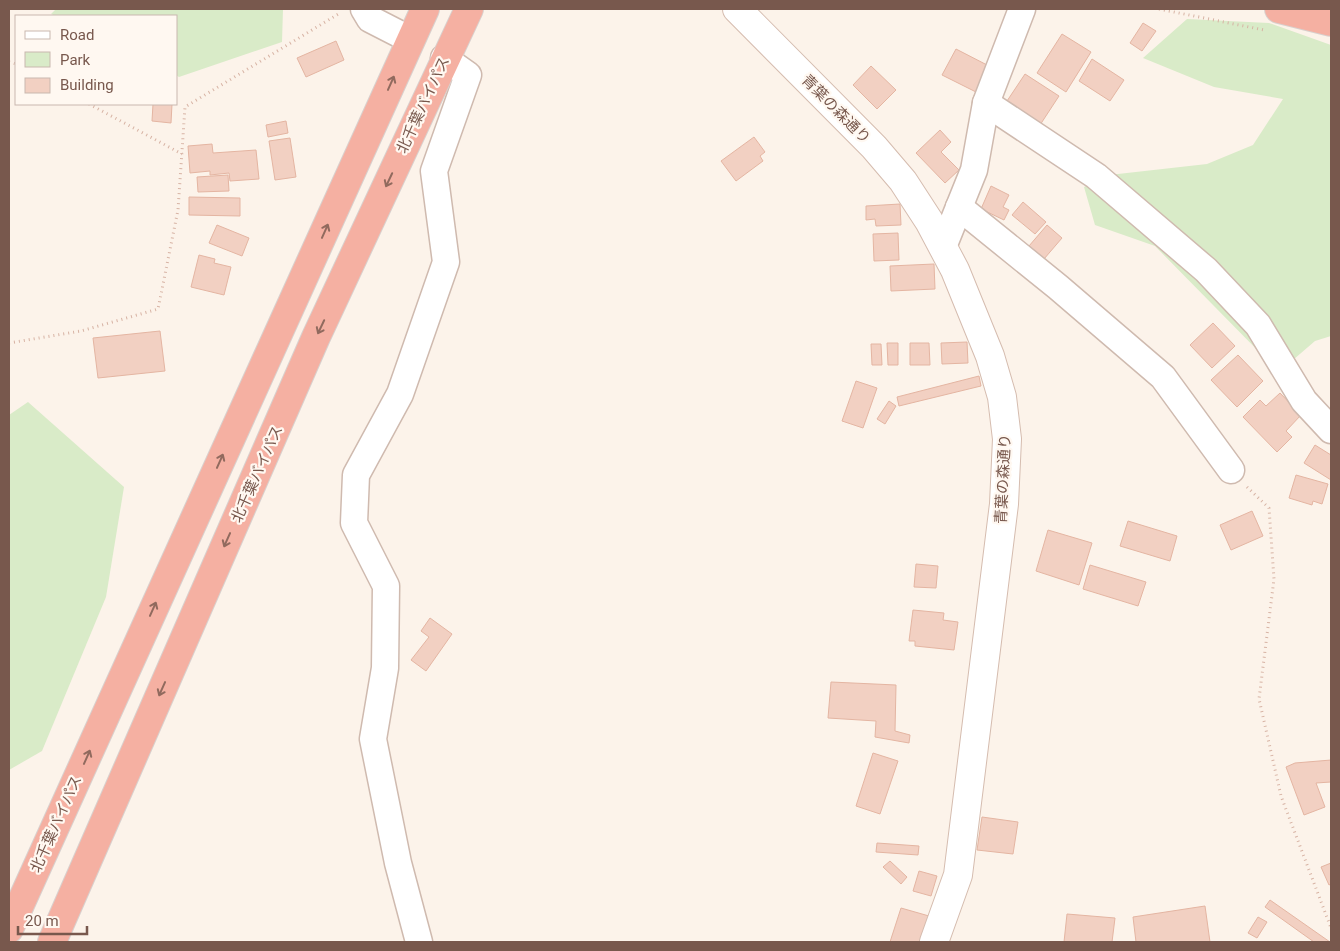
<svg xmlns="http://www.w3.org/2000/svg" width="1340" height="951" font-family="Roboto,'Noto Sans JP',sans-serif">
<style>
.green{fill:#d9ebc8}
.building{fill:#f2d0c2;stroke:#e4b5a2}
.lines{fill:none;stroke-linecap:round;stroke-linejoin:round}
.street-casing{stroke:#cfbaaf;stroke-width:29}
.secondary-casing{stroke:#d5bcaf;stroke-width:30}
.highway-casing{stroke:#d9d0cd;stroke-width:30}
.path{stroke:#d7b3a4;stroke-width:3;stroke-dasharray:1 4;stroke-linecap:butt}
.street{stroke:#fff;stroke-width:26}
.secondary{stroke:#fff;stroke-width:28}
.highway{stroke:#f5b0a2;stroke-width:28}
.oneway{stroke:#916a5e}
.labels{text-anchor:middle;stroke-width:4.5;stroke-linejoin:round;paint-order:stroke}
.street-label{font-size:15px;fill:#78584d;stroke:#fff8f1}
</style>
<rect width="100%" height="100%" fill="#fcf3ea"/>
<g class="green">
<polygon points="56,9 283,9 282,42 179,77 176,75 176,16 56,16 51,14"/>
<polygon points="1187,19 1269,23 1331,45 1331,336 1315,341 1279,372 1155,246 1095,225 1084,187 1109,175 1207,164 1253,145 1283,99 1214,87 1143,58"/>
<polygon points="28,402 124,487 106,597 42,751 9,770 9,415"/>
</g>
<g class="building">
<polygon points="1143,23 1156,31 1142,51 1130,43"/>
<polygon points="1062,34 1091,52 1066,92 1037,73"/>
<polygon points="336,41 344,60 306,77 297,58"/>
<polygon points="956,49 989,66 976,92 942,75"/>
<polygon points="1092,59 1124,80 1110,101 1079,81"/>
<polygon points="871,66 896,90 877,109 853,85"/>
<polygon points="1025,74 1059,96 1040,125 1005,104"/>
<polygon points="153,104 172,104 171,123 152,121"/>
<polygon points="286,121 288,133 268,137 266,125"/>
<polygon points="940,130 951,142 941,152 959,170 945,183 916,153"/>
<polygon points="754,137 765,152 760,156 763,161 736,181 721,161"/>
<polygon points="290,138 296,177 275,180 269,141"/>
<polygon points="212,144 213,153 256,150 259,179 230,181 229,173 210,175 210,171 190,173 188,146"/>
<polygon points="228,175 229,191 198,192 197,177"/>
<polygon points="991,186 1009,195 1003,207 1009,210 1004,220 981,209"/>
<polygon points="189,197 240,198 240,216 189,215"/>
<polygon points="1023,202 1046,222 1035,234 1012,215"/>
<polygon points="900,204 901,225 876,226 875,219 866,220 866,206"/>
<polygon points="217,225 249,238 242,256 209,243"/>
<polygon points="1047,225 1062,238 1044,259 1029,246"/>
<polygon points="898,233 899,260 874,261 873,234"/>
<polygon points="199,255 215,259 214,263 231,267 224,295 191,287"/>
<polygon points="934,264 935,289 891,291 890,266"/>
<polygon points="1213,323 1235,346 1212,368 1190,345"/>
<polygon points="160,331 165,371 98,378 93,338"/>
<polygon points="967,342 968,363 942,364 941,343"/>
<polygon points="887,343 898,343 898,365 888,365"/>
<polygon points="910,343 929,343 930,365 910,365"/>
<polygon points="871,344 881,344 882,365 872,365"/>
<polygon points="1238,355 1263,381 1237,407 1211,380"/>
<polygon points="979,376 981,386 899,406 897,397"/>
<polygon points="856,381 877,388 863,428 842,421"/>
<polygon points="1280,393 1301,415 1286,431 1292,437 1277,452 1243,417 1260,400 1266,406"/>
<polygon points="889,401 896,406 885,424 877,419"/>
<polygon points="1315,445 1331,455 1331,480 1304,463"/>
<polygon points="1296,475 1328,484 1322,504 1313,501 1312,505 1289,498"/>
<polygon points="1252,511 1263,536 1231,550 1220,525"/>
<polygon points="1128,521 1177,536 1170,561 1120,546"/>
<polygon points="1048,530 1092,543 1079,585 1036,571"/>
<polygon points="916,564 938,566 936,588 914,587"/>
<polygon points="1090,565 1146,582 1138,606 1083,589"/>
<polygon points="913,610 944,613 943,620 958,622 954,650 915,646 915,641 909,641"/>
<polygon points="430,618 452,634 426,671 411,660 429,637 421,631"/>
<polygon points="831,682 896,685 895,731 910,735 909,743 875,737 876,721 828,718"/>
<polygon points="873,753 898,761 880,814 856,806"/>
<polygon points="1331,760 1331,782 1316,783 1325,807 1304,815 1286,767 1295,763"/>
<polygon points="982,817 1018,822 1013,854 977,850"/>
<polygon points="877,843 919,846 918,855 876,852"/>
<polygon points="890,861 907,877 901,884 883,867"/>
<polygon points="1331,863 1331,884 1329,885 1321,867"/>
<polygon points="919,871 937,876 931,896 913,891"/>
<polygon points="1270,900 1330,942 1314,942 1265,907"/>
<polygon points="1205,906 1210,942 1136,942 1133,917"/>
<polygon points="901,908 929,916 921,942 890,942"/>
<polygon points="1067,914 1115,918 1112,942 1064,942"/>
<polygon points="1258,917 1267,922 1257,938 1248,933"/>
</g>
<g class="lines">
<defs>
<g id="street">
<polyline points="364,9 370,19 411,40"/>
<polyline points="986,103 1096,176 1206,270 1258,325 1304,401 1331,430"/>
<polyline points="959,207 1058,287 1163,377 1231,470"/>
<polyline points="943,247 974,170 986,103 1022,9"/>
<polyline points="419,942 398,863 373,739 385,668 386,586 354,523 356,475 400,394 446,262 434,171 468,75 444,58"/>
</g>
<polyline id="secondary" points="737,9 874,147 903,181 929,221 955,270 990,356 1002,397 1007,439 1004,504 958,875 934,942"/>
<g id="highway">
<polyline points="1279,9 1331,22"/>
<polyline points="9,929 425,9"/>
<polyline points="52,942 316,337 469,9"/>
</g>
</defs>
<use href="#street" class="street-casing"/>
<use href="#secondary" class="secondary-casing"/>
<use href="#highway" class="highway-casing"/>
<g class="path">
<polyline points="1159,9 1264,30"/>
<polyline points="9,62 16,64"/>
<polyline points="89,104 182,154"/>
<polyline points="9,343 81,331 158,309 178,210 185,107 340,13"/>
<polyline points="1247,487 1269,508 1274,579 1259,699 1281,796 1331,928"/>
</g>
<use href="#street" class="street"/>
<use href="#secondary" class="secondary"/>
<use href="#highway" class="highway"/>
</g>
<defs><path id="oneway-shaft" d="M-6 0H5M1.5-3L5.5 0L1.5 3" fill="none" stroke-width="1.6" stroke-linecap="round" stroke-linejoin="round" transform="scale(1.25)"/></defs>
<g class="oneway">
<use href="#oneway-shaft" transform="translate(391 83) rotate(-66)"/>
<use href="#oneway-shaft" transform="translate(389 180) rotate(115)"/>
<use href="#oneway-shaft" transform="translate(325 231) rotate(-66)"/>
<use href="#oneway-shaft" transform="translate(321 327) rotate(115)"/>
<use href="#oneway-shaft" transform="translate(220 461) rotate(-66)"/>
<use href="#oneway-shaft" transform="translate(227 540) rotate(114)"/>
<use href="#oneway-shaft" transform="translate(153 609) rotate(-66)"/>
<use href="#oneway-shaft" transform="translate(162 689) rotate(114)"/>
<use href="#oneway-shaft" transform="translate(87 757) rotate(-66)"/>
</g>
<g class="labels">
<g class="street-label">
<text transform="translate(423 105) rotate(-65)" y="5">北千葉バイパス</text>
<text transform="translate(836 109) rotate(45)" y="5">青葉の森通り</text>
<text transform="translate(257 474) rotate(-66)" y="5">北千葉バイパス</text>
<text transform="translate(1003 479) rotate(-87)" y="5">青葉の森通り</text>
<text transform="translate(56 824) rotate(-66)" y="5">北千葉バイパス</text>
</g>
</g>
<rect width="1340" height="951" fill="none" stroke="#78584d" stroke-width="20"/>
<rect x="15" y="15" width="162" height="90" fill="#fff8f1" stroke="#c9b8af"/>
<rect x="25" y="31" width="25" height="8" fill="#ffffff" stroke="#c9b8af"/>
<text x="60" y="40" font-size="15" fill="#78584d">Road</text>
<rect x="25" y="52" width="25" height="15" fill="#d9ebc8" stroke="#c9b8af"/>
<text x="60" y="65" font-size="15" fill="#78584d">Park</text>
<rect x="25" y="78" width="25" height="15" fill="#f2d0c2" stroke="#c9b8af"/>
<text x="60" y="90" font-size="15" fill="#78584d">Building</text>
<path d="M18 926v8h69v-8" fill="none" stroke="#78584d" stroke-width="2.5"/>
<text x="25" y="926" font-size="15" fill="#78584d" stroke="#fff8f1" stroke-width="4" paint-order="stroke">20 m</text>
</svg>
